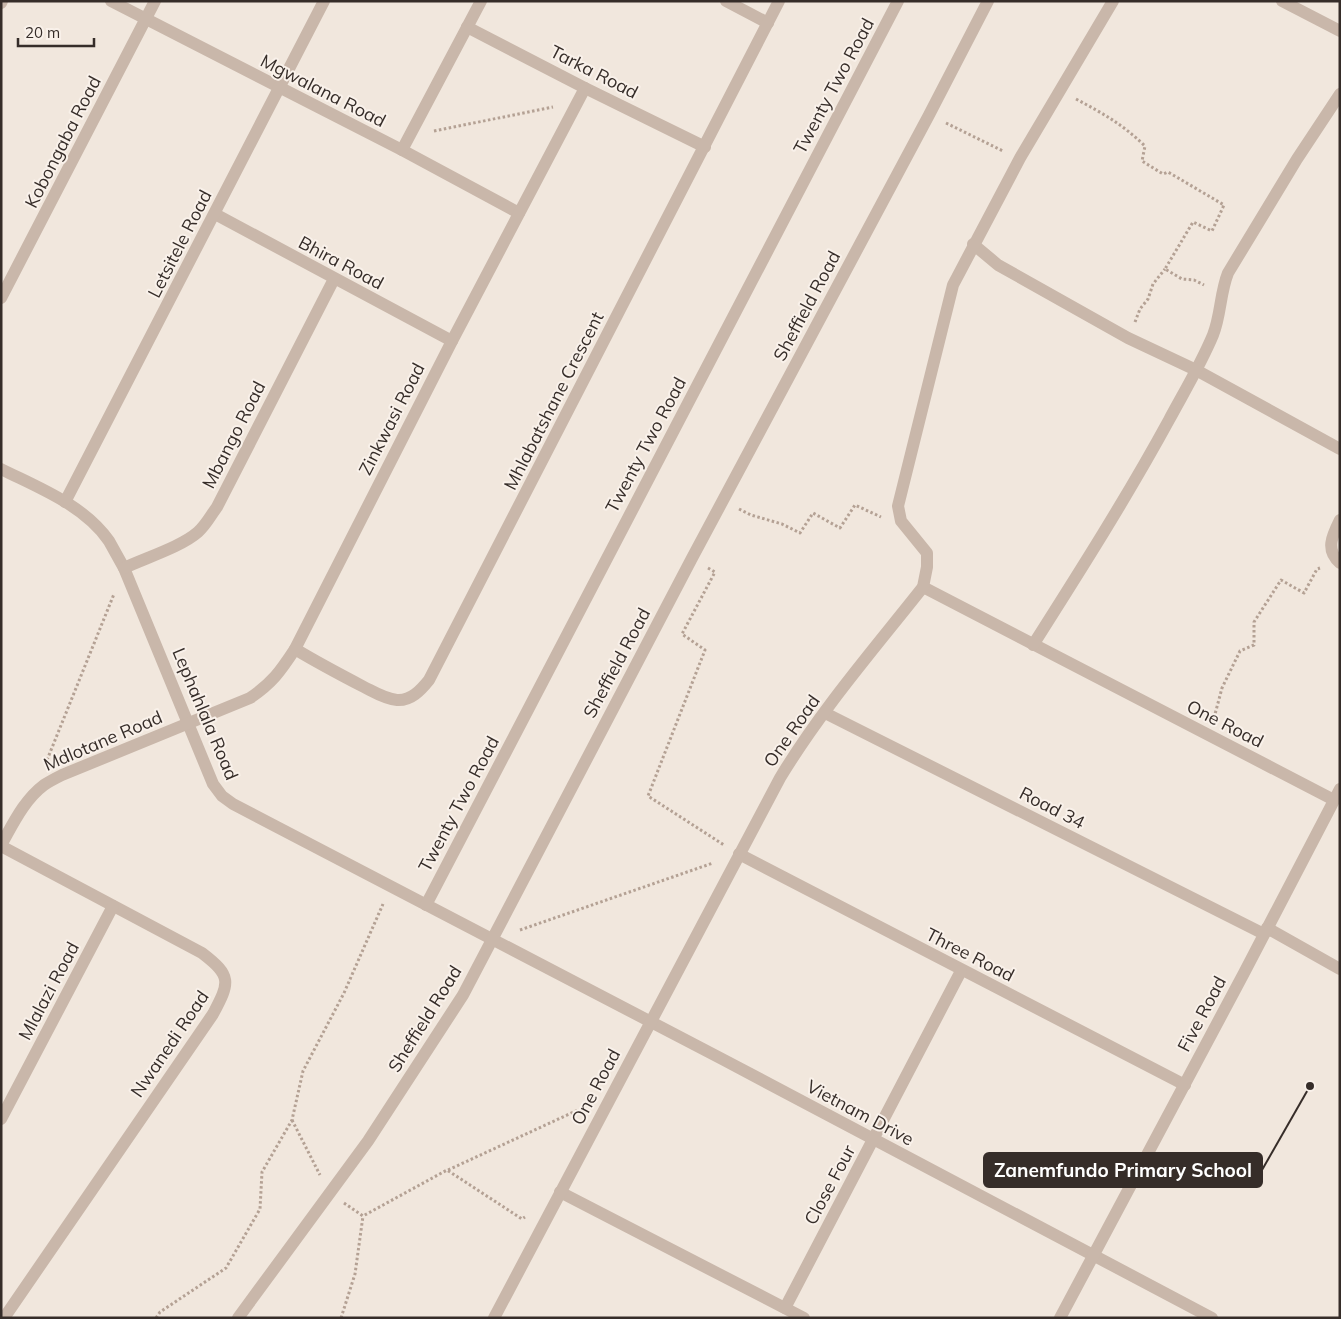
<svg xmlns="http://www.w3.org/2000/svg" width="1341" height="1319" font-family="Mulish,sans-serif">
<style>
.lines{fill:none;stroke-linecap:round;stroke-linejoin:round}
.path{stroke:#b4a194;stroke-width:3;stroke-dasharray:2.5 2.5;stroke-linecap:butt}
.minor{stroke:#c9b7aa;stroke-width:12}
.labels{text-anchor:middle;stroke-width:4;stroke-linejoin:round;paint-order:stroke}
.street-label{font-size:18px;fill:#362d29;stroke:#f9f1ea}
.leader{fill:none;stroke:#362d29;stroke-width:2}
.callout-dot{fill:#362d29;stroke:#f9f1ea;stroke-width:2}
.callout{fill:#362d29;stroke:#362d29;stroke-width:2}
.callout-label{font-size:19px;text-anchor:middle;font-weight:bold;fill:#fff}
</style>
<rect width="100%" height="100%" fill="#f1e7dd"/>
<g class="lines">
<g class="path">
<path d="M1076,99C1104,114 1122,124 1145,146L1142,161L1163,174L1168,172L1224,205L1212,231L1193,222L1165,269L1182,279L1194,280L1204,285"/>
<polyline points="946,123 1003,151"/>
<polyline points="434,131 553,107"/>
<polyline points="1135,322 1140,309 1148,299 1153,284 1165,269"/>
<polyline points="739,509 751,515 782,524 800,533 813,513 840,528 855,505 881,517"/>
<polyline points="708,568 715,572 682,634 705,650 648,796 724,845"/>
<polyline points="1214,718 1222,688 1240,651 1254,645 1254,622 1281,580 1304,593 1317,569 1320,568"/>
<polyline points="47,760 114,594"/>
<polyline points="520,930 713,863"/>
<polyline points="292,1120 320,1175"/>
<polyline points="448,1170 578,1110 583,1112"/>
<polyline points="344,1203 363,1216 447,1170 522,1219 525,1217"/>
<polyline points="156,1318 160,1312 226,1268 260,1209 262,1172 292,1120 303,1071 344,993 383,904"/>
<polyline points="341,1318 355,1274 363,1216"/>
</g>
<g class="minor">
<polyline points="111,1 402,150 519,213"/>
<polyline points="726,1 768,23"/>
<polyline points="1282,1 1340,31"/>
<polyline points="1,3 2,1"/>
<polyline points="467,27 585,88 705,147"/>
<polyline points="402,150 481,1"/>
<polyline points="215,214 452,341"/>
<polyline points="973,244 998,265 1128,338 1196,370 1340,449"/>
<polyline points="1,298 155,1"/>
<path d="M1,469C39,488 84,505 109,541C114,550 119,559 124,568L213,784L222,796L233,804L724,1060L1212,1318"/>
<polyline points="65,502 324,1"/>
<path d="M1340,520C1332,536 1325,550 1340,563"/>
<path d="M124,568C145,558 181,547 198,532C206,525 211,515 217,507L334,279"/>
<polyline points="923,587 1334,800"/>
<path d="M1033,645C1080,571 1127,497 1169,420C1184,392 1201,364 1213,335C1221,315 1220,293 1228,273L1297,159L1340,94"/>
<path d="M295,649C318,663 341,675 364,687C374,692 385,699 397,700C411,701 421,690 429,680L779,1"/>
<polyline points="825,713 1264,934"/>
<path d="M1,845C13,824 24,800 44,785C50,781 56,778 62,775L250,698C272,683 280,672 295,649L452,341L585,88"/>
<path d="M1,846L202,953C232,976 230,982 213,1014L4,1318"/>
<polyline points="739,854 1185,1085"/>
<polyline points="426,905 898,1"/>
<polyline points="1267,928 1340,969"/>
<polyline points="1,1119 113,906"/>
<polyline points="560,1192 804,1318"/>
<polyline points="785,1308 961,971"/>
<polyline points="238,1318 368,1141 463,995 691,560 929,115 988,1"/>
<path d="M494,1318L780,778C821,710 874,649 923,587L927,567V553L901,521L898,506L953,285L1020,158L1113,1"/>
<polyline points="1060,1318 1244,973 1340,789"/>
</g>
</g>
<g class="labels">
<g class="street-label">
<text transform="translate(594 72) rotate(27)" y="6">Tarka Road</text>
<text transform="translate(834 86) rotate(-62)" y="6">Twenty Two Road</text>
<text transform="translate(323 91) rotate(27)" y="6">Mgwalana Road</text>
<text transform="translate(63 142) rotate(-63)" y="6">Kobongaba Road</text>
<text transform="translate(180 244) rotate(-63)" y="6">Letsitele Road</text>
<text transform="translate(341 263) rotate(28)" y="6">Bhira Road</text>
<text transform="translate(807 306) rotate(-62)" y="6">Sheffield Road</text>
<text transform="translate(554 401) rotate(-63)" y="6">Mhlabatshane Crescent</text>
<text transform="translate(392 419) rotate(-63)" y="6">Zinkwasi Road</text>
<text transform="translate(234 435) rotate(-63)" y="6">Mbango Road</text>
<text transform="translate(646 445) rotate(-62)" y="6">Twenty Two Road</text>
<text transform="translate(617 663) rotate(-62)" y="6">Sheffield Road</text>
<text transform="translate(205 714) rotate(67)" y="6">Lephahlala Road</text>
<text transform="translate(1225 724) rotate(27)" y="6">One Road</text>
<text transform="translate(792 731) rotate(-55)" y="6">One Road</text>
<text transform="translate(103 741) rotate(-23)" y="6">Mdlotane Road</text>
<text transform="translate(459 804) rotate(-62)" y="6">Twenty Two Road</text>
<text transform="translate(1052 808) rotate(27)" y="6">Road 34</text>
<text transform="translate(970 955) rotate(27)" y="6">Three Road</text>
<text transform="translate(49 991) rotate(-62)" y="6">Mlalazi Road</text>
<text transform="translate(1202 1014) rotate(-62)" y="6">Five Road</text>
<text transform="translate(425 1019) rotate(-58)" y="6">Sheffield Road</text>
<text transform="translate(170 1044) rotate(-56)" y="6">Nwanedi Road</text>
<text transform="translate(596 1087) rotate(-62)" y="6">One Road</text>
<text transform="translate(860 1113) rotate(28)" y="6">Vietnam Drive</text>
<text transform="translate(830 1185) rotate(-62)" y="6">Close Four</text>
</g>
</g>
<path class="leader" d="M1310 1086L1262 1170"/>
<circle class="callout-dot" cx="1310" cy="1086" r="5"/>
<rect class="callout" x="984" y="1153" width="278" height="34" rx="5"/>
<g class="callout-label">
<text x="1123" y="1177">Zanemfundo Primary School</text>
</g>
<rect width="1341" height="1319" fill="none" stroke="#362d29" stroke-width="5"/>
<path d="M18 38v8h76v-8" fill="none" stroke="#362d29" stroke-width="2.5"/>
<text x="25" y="38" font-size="15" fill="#362d29" stroke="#f9f1ea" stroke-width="4" paint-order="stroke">20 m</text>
</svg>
